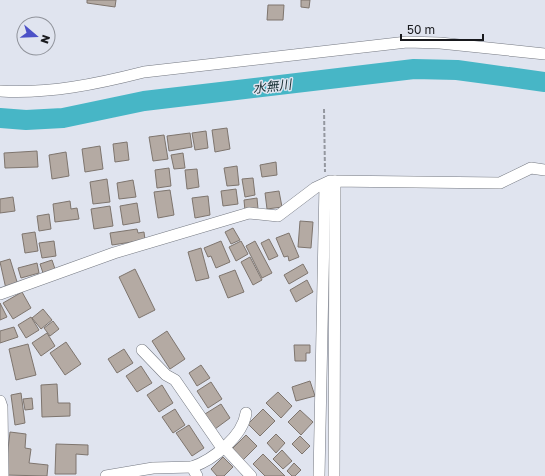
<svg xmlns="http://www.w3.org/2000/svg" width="545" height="476" font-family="'Golos Text','Noto Sans JP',sans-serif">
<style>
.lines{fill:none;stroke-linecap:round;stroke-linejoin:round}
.river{stroke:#47b6c6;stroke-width:20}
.building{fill:#b4aaa3;stroke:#7e756e}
.street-casing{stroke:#757982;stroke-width:12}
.path{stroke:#94979f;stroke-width:2;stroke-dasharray:4 2;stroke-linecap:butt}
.street{stroke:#fff;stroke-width:11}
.labels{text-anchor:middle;stroke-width:3;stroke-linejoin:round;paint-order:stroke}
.water-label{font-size:13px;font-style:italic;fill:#162f33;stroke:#e0e4ef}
</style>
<rect width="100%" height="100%" fill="#e0e4ef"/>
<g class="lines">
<polyline class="river" points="0,118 26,120 63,118 144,101 414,69 457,70 545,82"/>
</g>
<g class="building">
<polygon points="87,0 116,0 115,7 87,3"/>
<polygon points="301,0 310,0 309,8 301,7"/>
<polygon points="268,5 284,5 283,20 267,20"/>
<polygon points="227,128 230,149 215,152 212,130"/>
<polygon points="206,131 208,148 195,150 192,133"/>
<polygon points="190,133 192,147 169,151 167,136"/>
<polygon points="164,135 168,159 153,161 149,137"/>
<polygon points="127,142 129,160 115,162 113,144"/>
<polygon points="100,146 103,169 85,172 82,149"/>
<polygon points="37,151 38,167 5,168 4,153"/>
<polygon points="66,152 69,176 52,179 49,155"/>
<polygon points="183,153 185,168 174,169 171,155"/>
<polygon points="276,162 277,175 262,177 260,165"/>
<polygon points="237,166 239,185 227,186 224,168"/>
<polygon points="169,168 171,186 157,188 155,170"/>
<polygon points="197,169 199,187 187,189 185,170"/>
<polygon points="253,178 255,195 245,197 242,179"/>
<polygon points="107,179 110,202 93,204 90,182"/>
<polygon points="133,180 136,197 119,199 117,183"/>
<polygon points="236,189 238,204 223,206 221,191"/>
<polygon points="170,190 174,215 158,218 154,192"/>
<polygon points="279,191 282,207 267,209 265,193"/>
<polygon points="208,196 210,215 195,218 192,198"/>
<polygon points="13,197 15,211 0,213 0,199"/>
<polygon points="257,198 258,209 245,211 244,200"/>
<polygon points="70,201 71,209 77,208 79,219 55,222 53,204"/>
<polygon points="137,203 140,222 123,225 120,206"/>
<polygon points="110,206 113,226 94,229 91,209"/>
<polygon points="49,214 51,229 39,231 37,216"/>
<polygon points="300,221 313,222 311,248 298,247"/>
<polygon points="233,228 240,240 231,244 225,232"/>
<polygon points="137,229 138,233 144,232 145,240 112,245 110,233"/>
<polygon points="35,232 38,251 25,253 22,234"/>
<polygon points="289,233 299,257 289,261 288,256 284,257 276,238"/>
<polygon points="269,239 278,256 269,260 261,243"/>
<polygon points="54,241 56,256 42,258 39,243"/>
<polygon points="221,241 230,262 216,268 211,256 208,257 204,248"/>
<polygon points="241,241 248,254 236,261 229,247"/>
<polygon points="255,241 272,273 262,278 246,246"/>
<polygon points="201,248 209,278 196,281 188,252"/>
<polygon points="250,257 262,280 253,285 241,262"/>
<polygon points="10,259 18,285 6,289 0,262"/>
<polygon points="52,260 55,269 43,273 40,264"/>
<polygon points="37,263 39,273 21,278 18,268"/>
<polygon points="303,264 308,273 289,284 284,275"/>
<polygon points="135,269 155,310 139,318 119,277"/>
<polygon points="235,270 244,292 228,298 219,276"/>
<polygon points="307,280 313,292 296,302 290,290"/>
<polygon points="22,292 31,308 13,319 3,303"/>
<polygon points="0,303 7,317 0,320"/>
<polygon points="43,309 52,320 41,329 32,318"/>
<polygon points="31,317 39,330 26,338 18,325"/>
<polygon points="53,321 59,329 50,336 44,328"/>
<polygon points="14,327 18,337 0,343 0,331"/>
<polygon points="167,331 185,359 170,369 152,341"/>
<polygon points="47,333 55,346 41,356 32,343"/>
<polygon points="66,342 81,364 65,375 50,353"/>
<polygon points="28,344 36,375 16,380 9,349"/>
<polygon points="294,345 310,345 310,353 306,353 306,361 295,361"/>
<polygon points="124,349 133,363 117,373 108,359"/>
<polygon points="201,365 210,378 197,386 189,373"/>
<polygon points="141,366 152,383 137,392 126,376"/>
<polygon points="310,381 315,396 296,401 292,387"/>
<polygon points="211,382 222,399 208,408 197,391"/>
<polygon points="57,384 58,403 70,403 70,416 42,417 41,385"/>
<polygon points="162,385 173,403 159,412 147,395"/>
<polygon points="278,392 292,406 281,418 266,403"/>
<polygon points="21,393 25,423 15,425 11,395"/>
<polygon points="32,398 33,409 25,410 23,399"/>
<polygon points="221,404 230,418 215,429 205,414"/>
<polygon points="175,409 185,425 173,433 162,417"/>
<polygon points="263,409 275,421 260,436 248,424"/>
<polygon points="300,410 313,422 301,435 288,422"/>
<polygon points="189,425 204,448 192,456 176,433"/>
<polygon points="10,432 26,434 25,448 31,449 29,463 48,465 47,476 5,475"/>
<polygon points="276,434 285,443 276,453 267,443"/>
<polygon points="246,435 257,446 243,460 232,449"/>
<polygon points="300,436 310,446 302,454 292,444"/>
<polygon points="56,444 88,445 88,455 76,454 76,474 55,474"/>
<polygon points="282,450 292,461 283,469 273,459"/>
<polygon points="263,454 285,476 265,476 253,464"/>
<polygon points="223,457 233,467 224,476 217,476 211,469"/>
<polygon points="294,463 301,470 295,476 292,476 287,471"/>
</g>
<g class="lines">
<defs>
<g id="street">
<path d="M0,91C49,94 97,84 144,72L407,42L440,43L545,54"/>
<polyline points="0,294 114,253 249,213 278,216 315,188 330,181 500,183 531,168 545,170"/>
<polyline points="142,350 166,375 175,380 220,445 224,447 251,476"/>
<polyline points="0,401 2,407 3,476"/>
<polyline points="106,476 153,468 192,467"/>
<path d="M197,476L192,467C213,460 243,436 246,413"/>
<polyline points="319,476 325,184"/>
<polyline points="334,476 335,181"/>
</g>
</defs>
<use href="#street" class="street-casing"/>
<polyline class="path" points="324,109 325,172"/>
<use href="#street" class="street"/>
</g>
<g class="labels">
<g class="water-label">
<text transform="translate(272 86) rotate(-7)" y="5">水無川</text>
</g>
</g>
<g transform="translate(36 36) rotate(109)"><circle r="19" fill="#e0e4ef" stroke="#90939b"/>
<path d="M0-3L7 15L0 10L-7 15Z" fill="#4c51c7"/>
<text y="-6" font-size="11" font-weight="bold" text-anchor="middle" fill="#18191d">N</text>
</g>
<path d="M401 34v6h82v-6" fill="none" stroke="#18191d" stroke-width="2"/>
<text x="407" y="34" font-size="12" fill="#18191d" stroke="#e0e4ef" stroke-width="3" paint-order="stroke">50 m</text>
</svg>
